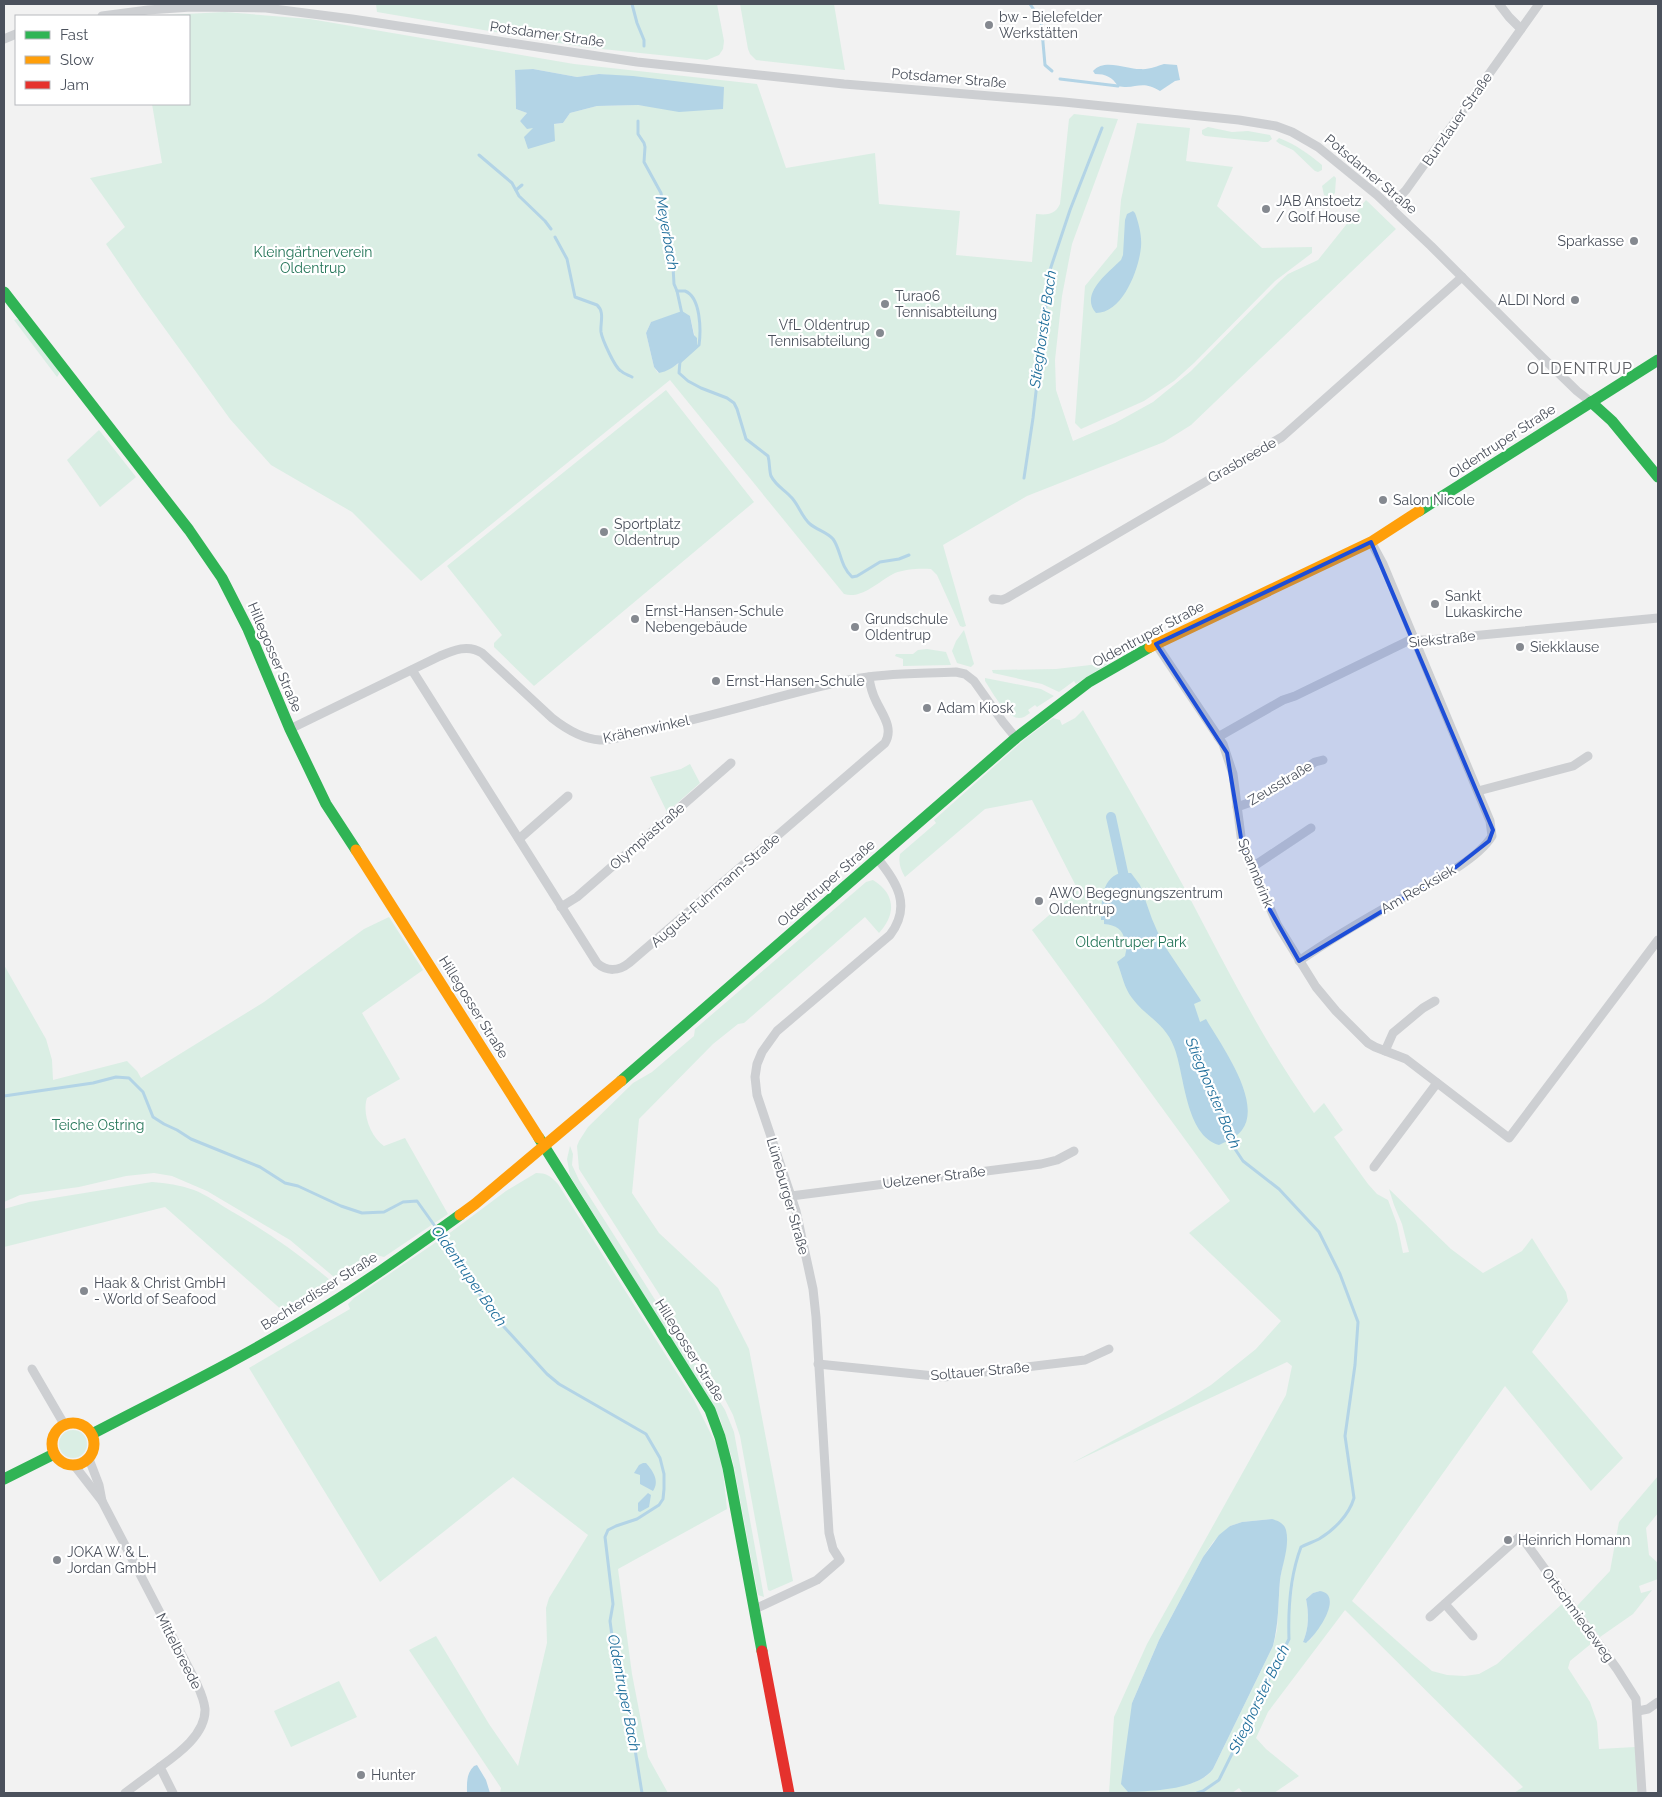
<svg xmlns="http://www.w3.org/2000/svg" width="1662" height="1797" font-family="Raleway,sans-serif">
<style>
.green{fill:#daeee4;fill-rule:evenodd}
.water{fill:#b3d4e6}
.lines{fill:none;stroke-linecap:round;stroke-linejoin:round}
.stream{stroke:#b3d4e6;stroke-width:3}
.canal{stroke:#b3d4e6;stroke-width:10}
.street{stroke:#cdcfd2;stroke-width:9}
.fast{stroke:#30b455;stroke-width:11}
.slow{stroke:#ff9f0a;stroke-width:11}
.jam{stroke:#e5322d;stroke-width:11}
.marked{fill:#1d4ed8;fill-opacity:0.2;stroke:#1d4ed8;stroke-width:4;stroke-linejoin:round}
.poi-dot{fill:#858990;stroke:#fff;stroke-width:2}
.labels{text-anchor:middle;stroke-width:4.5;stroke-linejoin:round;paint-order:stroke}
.poi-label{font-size:14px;fill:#4b515c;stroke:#fff;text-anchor:start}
.street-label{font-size:14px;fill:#4b515c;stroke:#fff}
.park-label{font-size:14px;fill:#247558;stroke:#fff}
.water-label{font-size:15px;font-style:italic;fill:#1f6e9b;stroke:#fff}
.quarter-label{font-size:16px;letter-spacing:1px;fill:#5e6065;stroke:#fff}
</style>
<rect width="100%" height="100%" fill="#f2f2f2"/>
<g class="green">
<polygon points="376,4 717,4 724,41 723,49 719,55 707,60 583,47 377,12"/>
<polygon points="740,4 834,4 845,70 756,60 750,54 748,49"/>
<path d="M225,12L310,19L574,64L757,84L786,168L875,153L879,204L960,211L956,255L1032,262L1036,214C1047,215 1055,215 1060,204L1069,119L1074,114L1118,119L1072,244L1062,296L1055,360L1056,390L1073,441L1115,423L1153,402L1191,371L1279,282L1288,274L1318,260L1366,200L1396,229L1191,425L1164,442L1027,496L943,545L966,626L963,627L960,626L937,575L931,569C921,568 904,569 895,573C880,580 862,600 844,594L670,380L421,581L352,512L271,465L230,419L142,297L106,244L125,227L90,178L162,163L152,104H189V16H147ZM533,69L577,77L599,74L640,78L649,106L637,105L597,106L570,113L563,123L534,127L520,121L527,113L516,109L515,71ZM690,316L697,346L684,357L680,363L658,373L654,367L646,333L651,322Z"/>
<polygon points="1137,123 1190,128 1186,161 1233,167 1217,206 1262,248 1312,247 1312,253 1275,281 1194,363 1174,381 1144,401 1081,429 1075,423 1085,286 1117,247 1121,200"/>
<polygon points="1208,127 1232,132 1248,131 1270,135 1272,139 1268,142 1264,142 1205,136 1202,134 1202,130"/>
<path d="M1279,138C1295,144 1309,154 1322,165V170L1318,172L1315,171L1293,150L1280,144L1276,141Z"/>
<polygon points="1334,176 1336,178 1335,193 1331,197 1327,197 1324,195 1322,186"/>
<polygon points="17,319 22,322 58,369 59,374 57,377 14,320"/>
<polygon points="666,390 754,502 534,686 494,647 494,643 502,635 447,566"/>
<polygon points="99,430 136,477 100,507 67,460"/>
<polygon points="964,630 974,664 971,667 957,663 952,651 956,641"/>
<polygon points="1140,643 1076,684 1074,681 1059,692 1042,684 993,673 992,670 1056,669 1099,664 1106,662"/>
<polygon points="927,649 946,652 951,665 903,666 903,659 895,656 896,654 913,654 918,650"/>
<path d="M985,678L1041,689L1054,696L1037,707L1035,705L1028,710L1030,713C1026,716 1023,718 1019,718C1006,718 991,690 985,681Z"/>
<path d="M1083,710C1118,769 1152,829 1185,889C1225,965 1264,1043 1314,1113L1324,1103L1343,1130L1334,1137L1368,1184L1377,1194L1388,1200L1397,1224L1403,1253L1409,1252L1402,1224L1394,1205L1389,1189L1451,1249L1483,1273L1522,1251L1532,1238L1566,1292L1568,1301L1532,1352L1623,1458L1591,1491L1505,1386L1352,1601L1415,1657L1432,1671L1447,1675L1465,1676L1479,1674L1497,1664L1563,1603L1592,1643L1570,1661L1568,1668L1590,1702L1597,1722L1599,1749L1635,1747L1639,1793H1514L1523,1787L1345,1610L1268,1712L1256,1738L1266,1749L1299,1776L1274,1793H1243L1239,1788L1232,1793H1202L1220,1781L1290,1640L1289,1616L1296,1562L1302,1546C1289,1565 1288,1616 1289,1639L1219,1780L1203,1791L1196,1793H1109L1114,1717L1147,1644L1286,1395L1292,1366L1287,1362L1072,1463L1182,1403L1211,1385L1256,1349L1281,1321L1189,1233L1230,1201L1032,930L1078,890L1032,800L985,809L905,877C901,870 898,863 900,854L936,823L934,820L1025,739L1053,718L1060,720L1062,725L1075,718ZM1272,1519L1287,1542L1280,1579L1277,1630L1273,1646L1213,1769C1205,1780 1195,1782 1183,1785L1132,1703L1159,1640L1203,1557L1213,1542L1230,1526L1242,1522ZM1320,1591L1330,1600L1327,1613L1311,1639L1307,1642H1303C1309,1628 1309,1614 1306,1599L1313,1593Z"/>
<polygon points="690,764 700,783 667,812 650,777 681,769"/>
<path d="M873,880C896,894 896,915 879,933L865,917L744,1023L738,1024L713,1044L639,1119L632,1193L659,1233L718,1288L749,1349L793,1581L770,1591L768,1590L740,1436L733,1415L718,1386L579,1169L577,1146L579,1141L588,1127L633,1083L652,1072L694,1036L695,1029L866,882Z"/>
<path d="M389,917L423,970L362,1013L400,1079L367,1098C362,1113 370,1136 384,1146L405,1138L448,1214L384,1257L372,1254L338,1278L334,1277L290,1240L207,1191L172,1176L154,1173L126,1176L79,1187L20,1195L4,1202V965L46,1039L52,1060L53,1080L127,1061L137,1071L141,1078L264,1002L364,929Z"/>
<polygon points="570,1146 573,1154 572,1165 579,1180 725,1410 734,1432 764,1597 758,1595 733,1462 720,1418 570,1176 567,1159"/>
<path d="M536,1173C546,1173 551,1176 558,1184L694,1400L721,1454L727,1509L618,1569L632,1674L648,1757L668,1793H500L501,1788L409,1650L436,1636L489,1724L518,1766L547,1643L546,1608L549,1598L588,1535L513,1477L380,1582L249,1368L350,1309L348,1304L354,1298L451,1232L506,1191Z"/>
<path d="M152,1182C166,1183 180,1185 194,1190C207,1195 219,1204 231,1211C266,1231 299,1254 330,1280V1283L284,1312L165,1207L4,1247V1209L29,1202Z"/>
<circle cx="73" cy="1444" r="14"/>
<polygon points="1658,1476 1658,1513 1646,1528 1649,1555 1658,1563 1658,1579 1639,1586 1641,1593 1652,1590 1633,1614 1600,1637 1577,1606 1610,1571 1619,1522"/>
<polygon points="339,1681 357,1717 291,1747 274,1711"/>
</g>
<g class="water">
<path d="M1164,64L1177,65L1180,80L1175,81L1160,91C1141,79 1136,90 1118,86C1112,77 1106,74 1095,74L1093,71C1104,58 1127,69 1140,69C1149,70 1157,66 1164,64Z"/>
<polygon points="533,69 577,77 599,74 633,76 724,87 723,109 679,112 638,105 597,106 570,113 563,123 554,124 555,141 528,149 524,137 533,128 527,129 520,121 527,113 516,109 515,70"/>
<path d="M1133,211L1135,213C1139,224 1142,236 1141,247C1139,269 1123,313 1096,313C1079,294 1109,272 1121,260L1123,255L1125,220L1127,214Z"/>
<path d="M682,311L690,316L694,335L697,338V346C685,356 675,370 659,373L654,367L646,333L651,322Z"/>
<path d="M1120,873H1131L1140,885L1152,919L1162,942L1200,999L1201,1001L1194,1004L1200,1022L1206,1019C1221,1045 1263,1102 1242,1130C1237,1137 1227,1141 1219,1145C1185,1135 1185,1075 1174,1047C1165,1023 1146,1017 1132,998C1124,988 1122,974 1117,962L1125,956L1128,941L1125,942C1123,929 1116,925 1104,924V920H1101C1102,903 1100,880 1120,873Z"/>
<path d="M643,1463H646C653,1471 660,1481 653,1491L640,1484V1475L634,1473L639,1465Z"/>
<polygon points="648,1493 651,1495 649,1507 640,1512 638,1511 638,1503"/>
<path d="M1272,1519C1278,1521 1284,1523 1286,1530C1290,1546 1282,1565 1280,1580C1278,1604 1279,1622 1273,1646L1213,1769C1198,1790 1152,1791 1128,1792L1121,1784L1132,1703L1159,1640L1203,1557L1219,1535L1230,1526L1242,1522Z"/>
<path d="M1320,1591C1345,1595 1316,1636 1306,1643L1303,1642C1309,1628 1309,1614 1306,1599L1313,1593Z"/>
<path d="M477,1765L486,1780L490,1793H467C467,1783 466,1774 474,1766Z"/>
</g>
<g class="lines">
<g class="stream">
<polyline points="632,4 637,23 644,40 644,46"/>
<polyline points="1030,4 1041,20 1045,65 1052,71"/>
<polyline points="1060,79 1118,86"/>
<path d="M638,121V134L644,143L645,147L644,162L661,193L667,228L672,249L674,284L677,291C679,291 682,291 685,291C701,297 701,331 699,345L680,362"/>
<polyline points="479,155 512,183 519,196 545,221 551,229"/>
<polyline points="516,190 522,185"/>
<path d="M555,237L567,259L575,297L597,305C605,312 600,323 601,332C602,339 615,368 621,371C624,374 628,375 632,377"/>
<polyline points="677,291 682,314"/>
<path d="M680,361L679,373L688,381L701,388L727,398L734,403L737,409L746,439L768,456C770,463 769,470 771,476C776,486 785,490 792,498C799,506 802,517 810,524C817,530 827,532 833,539C841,550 840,566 852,577L857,576L880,562L899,559L909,555"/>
<polyline points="1024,478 1033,418 1050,270 1070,210 1102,128"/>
<polyline points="4,1096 93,1083 116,1077 129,1078 143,1092 153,1117 164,1124 177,1130 191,1139 260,1167 285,1183 298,1186 341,1206 362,1213 384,1212 403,1202 417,1201 437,1229"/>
<polyline points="440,1234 494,1316 547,1374 559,1384 646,1434 660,1458 664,1474 664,1489 663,1499 659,1505 637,1519 616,1526 608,1530 605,1537 613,1604 610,1621 615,1658 628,1706 642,1793"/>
<path d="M1197,1793L1203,1791L1219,1780L1289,1639C1288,1609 1290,1576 1301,1547C1307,1544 1313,1542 1319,1539C1334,1530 1349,1515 1354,1498L1345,1436L1355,1365L1358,1322L1340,1274L1319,1232L1279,1189L1243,1161L1229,1140"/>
</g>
<polyline class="canal" points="1111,817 1126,886"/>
<g class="street">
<polyline points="1499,4 1509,17 1521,29"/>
<polyline points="102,16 148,10 191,7 266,8 352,19 637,62 844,84 1064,102 1239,120 1276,126 1292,132 1318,147 1377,195 1431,246 1541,356 1577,391 1591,402"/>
<polyline points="4,39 16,34"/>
<polyline points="1390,207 1406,190 1539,4"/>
<polyline points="993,599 1002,600 1007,598 1282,437 1462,277"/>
<polyline points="1156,644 1223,744 1233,774 1242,844 1277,924 1316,987 1336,1011 1368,1043 1375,1047 1406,1059 1509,1138 1658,940"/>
<path d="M412,670L597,963C607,972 619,971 629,963L885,743C894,728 882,714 876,701C872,693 870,685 869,677"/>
<path d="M290,729L440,656C454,650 468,644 482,653L552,718C566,729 582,739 600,740C618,740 638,732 656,728C719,715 780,695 843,681C880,673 918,674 956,672L965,674L974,681L1003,722L1016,738"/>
<polyline points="1218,737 1283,700 1295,696 1410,640 1429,640 1658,618"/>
<polyline points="1478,791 1573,766 1588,756"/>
<polyline points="1237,807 1257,800 1315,762 1323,760"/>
<polyline points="519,839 568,796"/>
<polyline points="1251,868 1311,828"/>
<polyline points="561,907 577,897 731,763"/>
<path d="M1299,961C1332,938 1367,918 1401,899C1428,884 1476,862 1492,836L1490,821L1383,564L1371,542"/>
<polyline points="1385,1051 1393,1033 1423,1008 1435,1001"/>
<polyline points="1374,1167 1437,1083"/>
<polyline points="791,1196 1041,1164 1057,1160 1074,1151"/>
<polyline points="818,1364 944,1377 1085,1360 1109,1349"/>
<polyline points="32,1369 64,1424"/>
<polyline points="89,1459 99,1485 102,1501"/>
<path d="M74,1465L102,1501L196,1682C200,1691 204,1699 205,1709C206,1734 178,1754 160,1767L173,1793"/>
<polyline points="1445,1604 1473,1636"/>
<path d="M755,1609L817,1580L840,1560L833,1549L829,1533L816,1317L813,1289L796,1211L757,1095L755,1077L757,1064L762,1052L777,1031L890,935C912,906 897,882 877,858"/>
<polyline points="1430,1617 1519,1537 1526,1543 1617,1669 1636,1699 1642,1793"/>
<polyline points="1638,1711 1648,1709 1658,1702"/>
<polyline points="125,1793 160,1767"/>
</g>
<g class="fast">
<polyline points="4,292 189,530 222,578 248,629 290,729 326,804 356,850"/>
<polyline points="1591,402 1612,421 1658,477"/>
<polyline points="1419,511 1658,360"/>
<polyline points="621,1081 1016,738 1089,682 1150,647"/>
<polyline points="539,1138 710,1410 720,1437 728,1468 762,1651"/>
<path d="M92,1434C165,1396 239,1360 309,1317C361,1286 411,1250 460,1215"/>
<polyline points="4,1479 54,1454"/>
</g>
<g class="slow">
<polyline points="1150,647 1371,542 1419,511"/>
<polyline points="356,850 539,1138"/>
<polyline points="460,1215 475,1204 621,1081"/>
<circle cx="73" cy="1444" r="21"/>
</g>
<polyline class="jam" points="762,1651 789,1793"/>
</g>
<path class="marked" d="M1371,542L1493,830L1489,841L1456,867L1299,961L1270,910L1242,844L1227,753L1156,644Z"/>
<g class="poi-dot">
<circle cx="989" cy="25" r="5"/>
<circle cx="1266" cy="209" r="5"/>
<circle cx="1634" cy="241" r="5"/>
<circle cx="1575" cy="300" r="5"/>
<circle cx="885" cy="304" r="5"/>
<circle cx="880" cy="333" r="5"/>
<circle cx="1383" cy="500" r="5"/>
<circle cx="604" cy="532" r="5"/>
<circle cx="1435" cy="604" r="5"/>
<circle cx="635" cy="619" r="5"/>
<circle cx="855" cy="627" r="5"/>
<circle cx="1520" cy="647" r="5"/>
<circle cx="716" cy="681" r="5"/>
<circle cx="927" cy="708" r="5"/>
<circle cx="1039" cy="901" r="5"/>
<circle cx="84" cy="1291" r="5"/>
<circle cx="1508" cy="1540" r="5"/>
<circle cx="57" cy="1560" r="5"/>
<circle cx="361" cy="1775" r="5"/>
</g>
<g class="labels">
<g class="poi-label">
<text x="999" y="22">bw - Bielefelder<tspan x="999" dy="16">Werkstätten</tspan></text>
<text x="1276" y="206">JAB Anstoetz<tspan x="1276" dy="16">/ Golf House</tspan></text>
<text x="1624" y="246" text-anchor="end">Sparkasse</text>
<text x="895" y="301">Tura06<tspan x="895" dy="16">Tennisabteilung</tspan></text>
<text x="1565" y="305" text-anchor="end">ALDI Nord</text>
<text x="870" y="330" text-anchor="end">VfL Oldentrup<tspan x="870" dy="16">Tennisabteilung</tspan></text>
<text x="1393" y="505">Salon Nicole</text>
<text x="614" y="529">Sportplatz<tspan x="614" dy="16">Oldentrup</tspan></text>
<text x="1445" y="601">Sankt<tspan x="1445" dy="16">Lukaskirche</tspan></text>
<text x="645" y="616">Ernst-Hansen-Schule<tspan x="645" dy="16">Nebengebäude</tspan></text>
<text x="865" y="624">Grundschule<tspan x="865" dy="16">Oldentrup</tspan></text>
<text x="1530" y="652">Siekklause</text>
<text x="726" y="686">Ernst-Hansen-Schule</text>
<text x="937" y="713">Adam Kiosk</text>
<text x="1049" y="898">AWO Begegnungszentrum<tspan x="1049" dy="16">Oldentrup</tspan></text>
<text x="94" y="1288">Haak &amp; Christ GmbH<tspan x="94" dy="16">- World of Seafood</tspan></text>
<text x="1518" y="1545">Heinrich Homann</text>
<text x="67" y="1557">JOKA W. &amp; L.<tspan x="67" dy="16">Jordan GmbH</tspan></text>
<text x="371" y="1780">Hunter</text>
</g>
<g class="street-label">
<text transform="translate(547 34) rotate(8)" y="5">Potsdamer Straße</text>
<text transform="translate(949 78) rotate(5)" y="5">Potsdamer Straße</text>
<text transform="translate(1457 119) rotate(-55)" y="5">Bunzlauer Straße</text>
<text transform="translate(1371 174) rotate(40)" y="5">Potsdamer Straße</text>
<text transform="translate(1502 441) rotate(-33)" y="5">Oldentruper Straße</text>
<text transform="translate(1242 460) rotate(-30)" y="5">Grasbreede</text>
<text transform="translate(1148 634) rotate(-28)" y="5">Oldentruper Straße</text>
<text transform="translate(1442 639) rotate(-6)" y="5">Siekstraße</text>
<text transform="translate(275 657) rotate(67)" y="5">Hillegosser Straße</text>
<text transform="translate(646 729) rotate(-12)" y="5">Krähenwinkel</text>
<text transform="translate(1280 783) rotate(-31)" y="5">Zeusstraße</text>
<text transform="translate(647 836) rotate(-41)" y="5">Olympiastraße</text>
<text transform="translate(1256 873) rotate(68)" y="5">Spannbrink</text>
<text transform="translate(826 883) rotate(-41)" y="5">Oldentruper Straße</text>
<text transform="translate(1418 889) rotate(-30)" y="5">Am Recksiek</text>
<text transform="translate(715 890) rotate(-41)" y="5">August-Fuhrmann-Straße</text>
<text transform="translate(474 1007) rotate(58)" y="5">Hillegosser Straße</text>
<text transform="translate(934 1177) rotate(-7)" y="5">Uelzener Straße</text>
<text transform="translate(788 1196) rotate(74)" y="5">Lüneburger Straße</text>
<text transform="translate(319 1291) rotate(-32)" y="5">Bechterdisser Straße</text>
<text transform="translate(690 1350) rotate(58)" y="5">Hillegosser Straße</text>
<text transform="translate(980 1371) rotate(-5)" y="5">Soltauer Straße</text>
<text transform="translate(1578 1615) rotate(54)" y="5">Ortschmiedeweg</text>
<text transform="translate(179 1651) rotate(63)" y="5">Mittelbreede</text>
</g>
<g class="park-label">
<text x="313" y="257">Kleingärtnerverein<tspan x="313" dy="16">Oldentrup</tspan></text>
<text x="1131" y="947">Oldentruper Park</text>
<text x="98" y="1130">Teiche Ostring</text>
</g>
<g class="water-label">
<text transform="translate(667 233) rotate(80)" y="5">Meyerbach</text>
<text transform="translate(1043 329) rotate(-82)" y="5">Stieghorster Bach</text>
<text transform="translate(1213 1093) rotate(67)" y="5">Stieghorster Bach</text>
<text transform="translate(469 1276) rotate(55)" y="5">Oldentruper Bach</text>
<text transform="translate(624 1693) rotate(79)" y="5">Oldentruper Bach</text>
<text transform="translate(1259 1699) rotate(-64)" y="5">Stieghorster Bach</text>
</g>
<g class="quarter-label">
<text x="1580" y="374">OLDENTRUP</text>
</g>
</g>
<rect width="1662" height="1797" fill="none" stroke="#4b515c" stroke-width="10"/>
<rect x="15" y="15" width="175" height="90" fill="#ffffff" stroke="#b7b9be"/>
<rect x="25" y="31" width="25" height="8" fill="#30b455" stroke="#b7b9be"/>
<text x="60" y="40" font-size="15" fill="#4b515c">Fast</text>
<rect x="25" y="56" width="25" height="8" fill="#ff9f0a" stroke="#b7b9be"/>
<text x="60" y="65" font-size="15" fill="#4b515c">Slow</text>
<rect x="25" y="81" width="25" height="8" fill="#e5322d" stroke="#b7b9be"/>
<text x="60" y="90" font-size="15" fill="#4b515c">Jam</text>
</svg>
